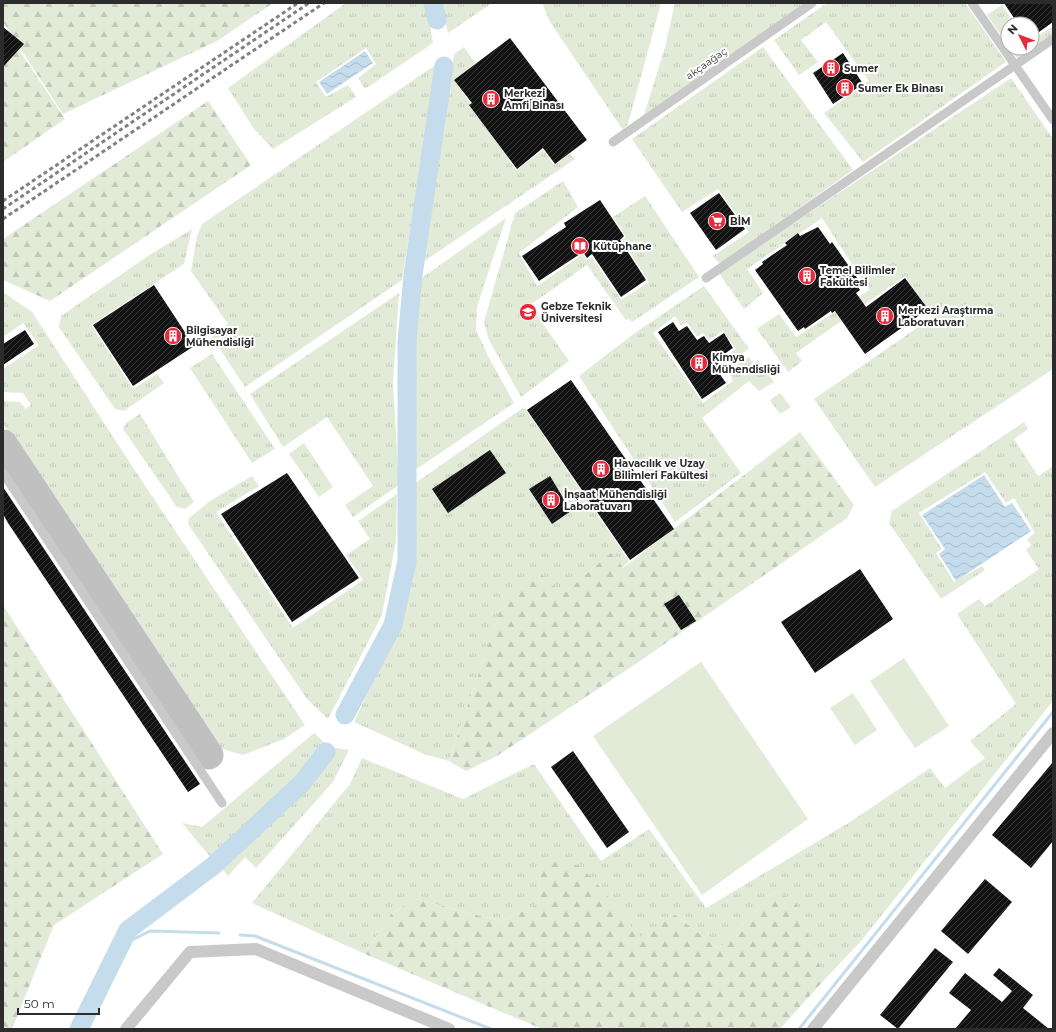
<svg xmlns="http://www.w3.org/2000/svg" width="1056" height="1032" font-family="Montserrat,sans-serif">
<style>
.grass{fill:url(#grass-tufts)}
.forest{fill:url(#forest-firs)}
.pitch{fill:#e2ead8}
.water{fill:url(#water-waves)}
.lines{fill:none;stroke-linecap:round;stroke-linejoin:round}
.stream{stroke:#c4dceb;stroke-width:3}
.river{stroke:#c4dceb;stroke-width:19}
.taxiway{stroke:#c0c0c0;stroke-width:29}
.building{fill:url(#building-hatch)}
.pedestrian{stroke:#c9c9c9;stroke-width:9}
.minor{stroke:#c9c9c9;stroke-width:12}
.rail{stroke:#818181;stroke-width:3;stroke-dasharray:4 3;stroke-linecap:butt}
.labels{text-anchor:middle;stroke-width:4;stroke-linejoin:round;paint-order:stroke}
.street-label{font-size:10px;fill:#2c2c2c;stroke:#fff}
.poi-label{font-size:10px;font-weight:bold;fill:#2c2c2c;stroke:#fff;text-anchor:start}
</style>
<defs>
<pattern id="grass-tufts" width="24" height="20" patternUnits="userSpaceOnUse"><rect width="24" height="20" fill="#e2ead8"/><path d="M3 7l-1-3M5 7V3M7 7l1-3M15 17l-1-3M17 17v-4M19 17l1-3" fill="none" stroke="#c2c9ba"/></pattern>
<pattern id="forest-firs" width="22" height="20" patternUnits="userSpaceOnUse"><rect width="22" height="20" fill="#e2ead8"/><path d="M5 1l3.5 6h-7zM16 11l3.5 6h-7z" fill="#c2c9ba"/></pattern>
<pattern id="water-waves" width="16" height="10" patternUnits="userSpaceOnUse"><rect width="16" height="10" fill="#c4dceb"/><path d="M0 5q4-4 8 0t8 0" fill="none" stroke="#a9bdca"/></pattern>
<pattern id="building-hatch" width="6" height="6" patternUnits="userSpaceOnUse"><rect width="6" height="6" fill="#131313"/><path d="M-1 1l2-2M0 6l6-6M5 7l2-2" fill="none" stroke="#363636"/></pattern>
</defs>
<rect width="100%" height="100%" fill="#fff"/>
<g class="grass">
<polygon points="346,3 423,3 428,14 433,43 365,89 358,78 376,64 366,48 316,82 326,97 348,85 356,97 273,149 254,129 228,88"/>
<polygon points="441,3 492,3 448,33"/>
<polygon points="542,3 661,3 628,124 623,130 550,22"/>
<polygon points="675,3 806,3 644,115 665,47"/>
<polygon points="827,3 965,3 1006,62 863,162 824,113 869,81 826,22 801,40 818,62 799,75 774,40"/>
<polygon points="1002,5 1015,24 1008,24 1008,45 987,15"/>
<polygon points="1053,26 1053,34 1032,48 1032,40"/>
<polygon points="464,47 475,63 454,80 516,170 543,150 554,165 570,154 575,159 423,262 454,54"/>
<polygon points="763,47 853,170 720,264 713,256 749,232 718,189 682,212 632,139"/>
<polygon points="1010,48 1032,48 1017,58"/>
<polygon points="437,64 402,280 245,387 212,337 228,324 191,271 197,236 202,224"/>
<polygon points="1011,78 1053,139 1053,369 875,487 814,399 933,317 905,276 796,353 802,361 788,372 757,329 779,314 796,337 869,290 822,218 747,269 763,293 744,309 719,273"/>
<polygon points="563,181 578,207 519,253 537,286 583,254 587,260 592,257 621,300 649,282 622,240 626,237 613,217 645,196 699,277 632,322 629,319 626,320 587,265 530,305 569,361 521,397 488,338 484,322 515,213"/>
<polygon points="506,218 477,307 476,330 488,356 514,403 415,470 413,342 419,280"/>
<polygon points="192,229 184,264 91,325 133,389 157,374 164,383 124,411 115,409 59,327 61,316 148,256"/>
<polygon points="704,286 749,349 724,364 720,360 736,349 723,331 709,340 703,333 697,337 687,322 681,326 675,316 653,333 703,403 733,381 728,370 749,357 754,364 758,360 774,382 759,391 749,381 702,418 741,473 675,522 579,376 632,335"/>
<polygon points="3,292 32,312 132,466 305,725 284,739 243,755 222,749 3,424 3,401 20,402 26,409 31,405 23,393 3,392 3,369 39,345 23,323 3,337"/>
<polygon points="399,293 393,382 399,485 353,517 345,505 373,486 327,417 283,447 250,394"/>
<polygon points="212,354 275,449 252,463 190,368"/>
<polygon points="780,393 791,407 780,414 770,400"/>
<polygon points="524,407 629,561 622,568 612,552 562,595 504,598 449,761 424,754 354,722 400,624 412,555 414,484"/>
<polygon points="140,414 194,502 185,509 177,507 123,429 126,423"/>
<polygon points="1024,422 1028,429 1014,439 1038,476 1052,467 1053,468 1053,701 861,941 825,979 794,900 774,892 719,949 674,914 640,938 602,889 540,859 539,904 500,921 415,899 391,914 365,954 252,903 350,784 362,758 463,799 534,764 601,861 649,829 706,908 850,822 930,768 945,788 985,758 970,741 1016,704 957,614 979,599 985,606 1039,569 1026,550 1031,545 1027,539 1035,533 1014,498 1006,503 985,472 919,513 942,549 936,553 954,582 982,566 985,570 941,599 889,523 892,511"/>
<polygon points="304,443 333,487 319,497 289,454"/>
<polygon points="252,476 259,486 216,512 293,628 363,580 346,555 370,539 358,521 397,494 396,541 382,615 328,719 307,699 188,524 189,518 210,501"/>
<polygon points="314,733 325,743 299,779 212,859 182,823 202,827"/>
<polygon points="335,748 349,750 333,782 256,868 245,857 228,876 220,865 322,770"/>
</g>
<g class="forest">
<polygon points="3,3 273,3 217,41 63,114 3,22"/>
<polygon points="19,50 65,119 3,162 3,61 7,63"/>
<polygon points="208,101 251,165 50,301 3,280 3,239"/>
<polygon points="800,432 854,505 847,518 640,661 497,756 466,771 449,761 504,598 541,574 562,595 612,552 623,568"/>
<polygon points="3,605 163,854 54,925 12,1029 3,1029"/>
<polygon points="540,859 580,866 602,889 640,937 674,914 719,949 774,892 795,900 825,979 780,1029 542,1029 365,954 391,914 415,899 500,921 539,904"/>
</g>
<g class="pitch">
<polygon points="904,658 949,726 915,748 870,681"/>
<polygon points="701,662 808,819 702,895 593,736"/>
<polygon points="853,693 877,730 855,745 830,708"/>
</g>
<g class="water">
<polygon points="365,51 373,63 327,94 319,82"/>
<polygon points="984,475 1005,507 1012,503 1031,531 956,581 939,554 945,549 922,515"/>
</g>
<g class="lines">
<g class="stream">
<polyline points="240,935 255,936 491,1029"/>
<polyline points="120,946 150,931 219,933"/>
<polyline points="799,1029 1053,712"/>
</g>
<g class="river">
<polyline points="433,3 437,20"/>
<polyline points="345,715 393,625 407,561 407,342 413,275 444,66"/>
<polyline points="79,1029 128,930 213,866 302,783 326,752"/>
</g>
<polyline class="taxiway" points="3,444 209,755"/>
</g>
<g class="building">
<polygon points="1004,3 1053,3 1053,22 1032,37 1032,24 1018,24"/>
<polygon points="3,27 24,44 3,67"/>
<polygon points="510,38 587,140 555,164 543,148 517,169 469,105 472,103 454,80"/>
<polygon points="843,53 863,84 833,104 813,73"/>
<polygon points="719,193 745,229 716,250 690,213"/>
<polygon points="600,200 624,236 620,240 646,280 621,297 592,254 587,258 583,252 539,281 522,256 566,227 564,223"/>
<polygon points="818,227 830,244 832,242 860,282 856,284 860,290 856,293 866,307 905,278 928,309 865,354 835,311 832,313 831,311 805,329 804,327 798,331 755,270 763,264 762,262 787,245 785,243 798,233 800,236"/>
<polygon points="154,285 194,346 133,386 93,325"/>
<polygon points="673,322 679,331 687,326 697,340 704,336 709,343 724,333 733,348 717,359 722,367 717,370 726,383 702,399 658,332"/>
<polygon points="25,330 34,344 3,365 3,344"/>
<polygon points="571,380 674,529 630,560 527,410"/>
<polygon points="490,450 506,473 448,513 432,489"/>
<polygon points="287,473 359,578 292,622 221,514"/>
<polygon points="550,476 571,511 552,524 529,489"/>
<polygon points="3,487 200,784 188,792 8,523 3,514"/>
<polygon points="860,569 893,619 815,673 781,622"/>
<polygon points="679,595 696,621 681,630 664,604"/>
<polygon points="573,751 629,832 607,848 551,767"/>
<polygon points="1053,762 1053,841 1031,868 992,835"/>
<polygon points="985,879 1012,902 968,954 941,931"/>
<polygon points="935,948 953,962 898,1029 880,1015"/>
<polygon points="999,968 1033,995 1023,1008 1049,1029 955,1029 971,1010 949,993 965,973 1002,1002 1012,991 993,975"/>
</g>
<g class="lines">
<g class="pedestrian">
<polyline points="972,3 1053,120"/>
<polyline points="613,142 812,3"/>
<polyline points="706,278 1053,39"/>
<polyline points="3,473 222,803"/>
</g>
<g class="minor">
<polyline points="126,1029 190,952 256,949 449,1029"/>
<polyline points="813,1029 1053,733"/>
</g>
<g class="rail">
<polyline points="3,201 298,3"/>
<polyline points="3,209 309,3"/>
<polyline points="3,219 324,3"/>
</g>
</g>
<defs>
<symbol id="building-disc" viewBox="-11 -11 22 22"><circle r="9.5" fill="#e62a3c" stroke="#fff"/><path d="M-4-6H4V6H1V3H-1V6H-4ZM-2.5-4.3h1.7v1.8h-1.7ZM.8-4.3h1.7v1.8H.8ZM-2.5-1h1.7V.8h-1.7ZM.8-1h1.7V.8H.8Z" fill="#fff"/></symbol>
<symbol id="supermarket-disc" viewBox="-11 -11 22 22"><circle r="9.5" fill="#e62a3c" stroke="#fff"/><path d="M-6-5.5h2.5l.6 2H6L4.5 2H-2.5L-4.4-4H-6ZM-1.5 3.2a1.3 1.3 0 1 0 .1 0ZM3 3.2a1.3 1.3 0 1 0 .1 0Z" fill="#fff"/></symbol>
<symbol id="library-disc" viewBox="-11 -11 22 22"><circle r="9.5" fill="#e62a3c" stroke="#fff"/><path d="M-6-4Q-3-5.5-.7-3.5V5Q-3 3-6 4ZM6-4Q3-5.5 .7-3.5V5Q3 3 6 4Z" fill="#fff"/></symbol>
<symbol id="university-disc" viewBox="-11 -11 22 22"><circle r="9.5" fill="#e62a3c" stroke="#fff"/><path d="M0-5L7-2L0 1L-7-2ZM-4 1L0 2.5L4 1V4Q0 6-4 4Z" fill="#fff"/></symbol>
</defs>
<g fill-rule="evenodd">
<use href="#building-disc" x="821" y="58" width="20" height="20"/>
<use href="#building-disc" x="835" y="78" width="20" height="20"/>
<use href="#building-disc" x="481" y="89" width="20" height="20"/>
<use href="#supermarket-disc" x="707" y="211" width="20" height="20"/>
<use href="#library-disc" x="570" y="236" width="20" height="20"/>
<use href="#building-disc" x="797" y="266" width="20" height="20"/>
<use href="#university-disc" x="518" y="302" width="20" height="20"/>
<use href="#building-disc" x="875" y="306" width="20" height="20"/>
<use href="#building-disc" x="163" y="326" width="20" height="20"/>
<use href="#building-disc" x="689" y="353" width="20" height="20"/>
<use href="#building-disc" x="591" y="459" width="20" height="20"/>
<use href="#building-disc" x="541" y="490" width="20" height="20"/>
</g>
<g class="labels">
<g class="street-label">
<text transform="translate(706 63) rotate(-35)" y="4">akçaağaç</text>
</g>
<g class="poi-label">
<text x="844" y="72">Sumer</text>
<text x="858" y="92">Sumer Ek Binası</text>
<text x="504" y="97">Merkezi<tspan x="504" dy="12">Amfi Binası</tspan></text>
<text x="730" y="225">BİM</text>
<text x="593" y="250">Kütüphane</text>
<text x="820" y="274">Temel Bilimler<tspan x="820" dy="12">Fakültesi</tspan></text>
<text x="541" y="310">Gebze Teknik<tspan x="541" dy="12">Üniversitesi</tspan></text>
<text x="898" y="314">Merkezi Araştırma<tspan x="898" dy="12">Laboratuvarı</tspan></text>
<text x="186" y="334">Bilgisayar<tspan x="186" dy="12">Mühendisliği</tspan></text>
<text x="712" y="361">Kimya<tspan x="712" dy="12">Mühendisliği</tspan></text>
<text x="614" y="467">Havacılık ve Uzay<tspan x="614" dy="12">Bilimleri Fakültesi</tspan></text>
<text x="564" y="498">İnşaat Mühendisliği<tspan x="564" dy="12">Laboratuvarı</tspan></text>
</g>
</g>
<rect width="1056" height="1032" fill="none" stroke="#2c2c2c" stroke-width="8"/>
<g transform="translate(1020 36) rotate(312)"><circle r="19" fill="#ffffff" stroke="#ababab"/>
<path d="M0-3L7 15L0 10L-7 15Z" fill="#e62a3c"/>
<text y="-6" font-size="11" font-weight="bold" text-anchor="middle" fill="#2c2c2c">N</text>
</g>
<path d="M18 1008v6h81v-6" fill="none" stroke="#2c2c2c" stroke-width="2"/>
<text x="24" y="1008" font-size="12" fill="#2c2c2c" stroke="#ffffff" stroke-width="3" paint-order="stroke">50 m</text>
</svg>
